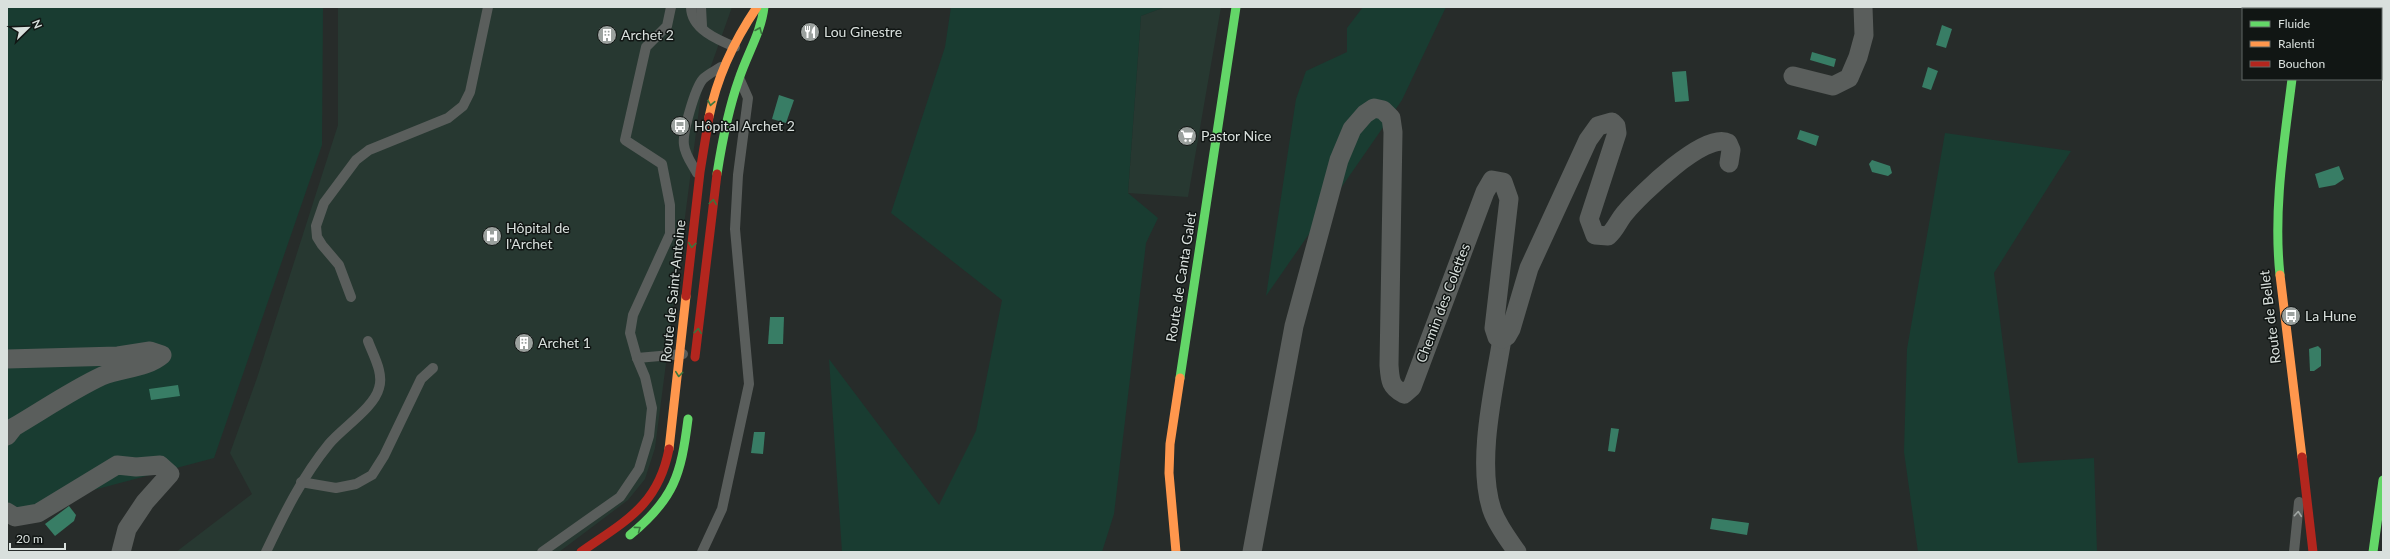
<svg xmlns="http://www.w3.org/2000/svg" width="2390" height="559" font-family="Lato,sans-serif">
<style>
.built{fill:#273831}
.green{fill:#193c31}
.water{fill:#387d65}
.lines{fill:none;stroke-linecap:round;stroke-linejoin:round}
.lane{stroke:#5a5e5c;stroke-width:10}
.street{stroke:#5a5e5c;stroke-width:19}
.fast{stroke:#63d668;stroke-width:9}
.slow{stroke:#ff974d;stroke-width:9}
.jam{stroke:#b3261e;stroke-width:9}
.oneway{stroke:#3a763e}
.oneway2{stroke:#a0a6a3}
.labels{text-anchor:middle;stroke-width:3;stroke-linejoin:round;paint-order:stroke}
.poi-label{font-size:14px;fill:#d9e0dd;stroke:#111614;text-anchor:start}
.street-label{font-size:14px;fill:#d9e0dd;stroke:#111614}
</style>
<rect width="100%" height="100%" fill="#272c2a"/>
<g class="built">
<polygon points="338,7 732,7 701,94 655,448 645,479 628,500 559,552 176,552 252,494 230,453 257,378 338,125"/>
<polygon points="1165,7 1221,7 1188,197 1128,193 1141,16"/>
</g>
<g class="green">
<polygon points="7,7 323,7 322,145 214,458 7,513"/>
<polygon points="951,7 1165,7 1141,16 1128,193 1158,218 1146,243 1114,514 1102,552 842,552 829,359 939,505 976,431 1002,300 891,213 945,47"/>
<polygon points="1363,7 1446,7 1402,100 1266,296 1296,99 1306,71 1347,52 1347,28"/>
<polygon points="1945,133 2071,151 1994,273 2018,463 2094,458 2097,552 1918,552 1904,452 1907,349"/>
</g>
<g class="water">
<polygon points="1942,25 1952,29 1946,48 1936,45"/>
<polygon points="1812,52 1836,59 1834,67 1810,60"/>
<polygon points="1928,67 1938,71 1931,90 1922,87"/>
<polygon points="1686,71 1689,101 1675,102 1672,72"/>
<polygon points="779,95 794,100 786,123 772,119"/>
<polygon points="1800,130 1819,136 1816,146 1797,139"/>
<polygon points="1872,160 1890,166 1892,173 1888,176 1872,172 1869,164"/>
<polygon points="2339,166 2344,179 2335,185 2319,188 2315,174"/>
<polygon points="770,317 784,317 783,344 768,344"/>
<polygon points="2318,346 2321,349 2321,366 2314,371 2310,371 2309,349"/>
<polygon points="178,385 180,396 151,400 149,389"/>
<polygon points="1611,428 1619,429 1615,452 1608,451"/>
<polygon points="754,432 765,432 763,454 751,453"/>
<polygon points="69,506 76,515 74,521 55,536 45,524"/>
<polygon points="1712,518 1749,523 1747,535 1710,529"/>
</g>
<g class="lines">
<g class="lane">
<path d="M691,7C691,29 718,40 735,47"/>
<polyline points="701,7 702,26"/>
<path d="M697,173C692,164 685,155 684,145C682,133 695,88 703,79C708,74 715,71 721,67"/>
<polyline points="351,297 339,265 322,245 317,237 316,226 324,203 356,160 369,150 448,118 463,106 470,92 488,7"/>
<polyline points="637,358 683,354"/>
<polyline points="301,482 336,488 356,484 372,475 384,456 421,379 433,368"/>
<path d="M266,552C284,514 302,477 329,444C342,428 374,408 379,388C384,373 373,355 368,341"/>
<polyline points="542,552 620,497 639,469 649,436 652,408 645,377 637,358 630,333 633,315 670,234 670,205 662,164 625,140 646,47 667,26 671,7"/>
<polyline points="702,552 722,509 749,384 735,229 738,175 748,98 740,80"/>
<polyline points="2294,552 2299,502"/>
</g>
<g class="street">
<polyline points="1793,76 1833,86 1849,78 1858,57 1864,35 1863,7"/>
<path d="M1502,339C1494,388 1476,463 1492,510C1497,525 1508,539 1517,552"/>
<path d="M7,359L118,356L150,351L162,355C147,368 122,368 102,376C72,390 43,410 14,427L7,436"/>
<polyline points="7,512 15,517 38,513 117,465 136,467 160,465 170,474 145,502 127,529 121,552"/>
<path d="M1252,552L1294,326L1339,160L1352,129L1365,114L1374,108L1383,110L1391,118L1393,132L1389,365C1390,380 1390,387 1404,394L1412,387L1485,192L1492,180L1503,182L1509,199L1494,328L1497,337L1502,339L1507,336L1511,329L1529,268L1588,140L1598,126L1612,122L1616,126L1617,133L1589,219L1595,235L1608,236C1616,229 1618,221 1625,213C1639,196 1706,130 1728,143L1731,150L1729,163"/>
</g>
<g class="fast">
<polyline points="2310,9 2311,7"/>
<path d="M717,174C722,142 728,110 739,79C747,54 761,33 764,7"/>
<path d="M2280,275C2273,210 2284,144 2292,79"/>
<polyline points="1180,378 1236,7"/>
<path d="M630,535C674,499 681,475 688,419"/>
<polyline points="2373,552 2383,480"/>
</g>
<g class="slow">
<path d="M709,117C717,76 734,41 757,7"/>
<polyline points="2280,275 2302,457"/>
<polyline points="669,449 686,296"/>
<polyline points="1176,552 1169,473 1170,444 1180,378"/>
</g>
<g class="jam">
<polyline points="686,296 700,172 709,117"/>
<polyline points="695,357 717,174"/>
<polyline points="2302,457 2313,552"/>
<path d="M581,552C625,521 658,506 669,449"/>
</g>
</g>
<defs><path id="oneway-chevron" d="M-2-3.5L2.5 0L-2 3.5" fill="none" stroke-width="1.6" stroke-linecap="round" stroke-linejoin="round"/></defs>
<g class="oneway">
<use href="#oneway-chevron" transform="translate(759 30) rotate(-67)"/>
<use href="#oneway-chevron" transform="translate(711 103) rotate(101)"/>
<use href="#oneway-chevron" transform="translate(713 202) rotate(-82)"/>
<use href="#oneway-chevron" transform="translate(692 245) rotate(97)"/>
<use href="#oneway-chevron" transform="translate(698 331) rotate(-84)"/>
<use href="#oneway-chevron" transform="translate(679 374) rotate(96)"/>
<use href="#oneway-chevron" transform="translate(638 529) rotate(-37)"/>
</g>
<use class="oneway2" href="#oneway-chevron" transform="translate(2298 514) rotate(-85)"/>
<defs>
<symbol id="restaurant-disc" viewBox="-11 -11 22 22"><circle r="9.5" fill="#9ba19e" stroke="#111614"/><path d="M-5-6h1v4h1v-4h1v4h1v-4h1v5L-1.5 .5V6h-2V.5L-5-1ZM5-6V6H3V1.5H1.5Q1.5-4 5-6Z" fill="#fff"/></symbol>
<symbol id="building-disc" viewBox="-11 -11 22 22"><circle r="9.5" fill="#9ba19e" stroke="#111614"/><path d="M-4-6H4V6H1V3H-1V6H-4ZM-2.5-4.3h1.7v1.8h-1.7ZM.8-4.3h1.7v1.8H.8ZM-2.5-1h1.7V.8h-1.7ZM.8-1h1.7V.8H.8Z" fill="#fff"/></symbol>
<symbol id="bus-disc" viewBox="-11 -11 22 22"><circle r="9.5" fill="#9ba19e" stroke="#111614"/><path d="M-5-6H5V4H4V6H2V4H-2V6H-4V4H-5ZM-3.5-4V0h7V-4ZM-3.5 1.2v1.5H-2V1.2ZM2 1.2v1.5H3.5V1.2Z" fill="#fff"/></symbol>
<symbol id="supermarket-disc" viewBox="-11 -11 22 22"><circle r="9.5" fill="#9ba19e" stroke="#111614"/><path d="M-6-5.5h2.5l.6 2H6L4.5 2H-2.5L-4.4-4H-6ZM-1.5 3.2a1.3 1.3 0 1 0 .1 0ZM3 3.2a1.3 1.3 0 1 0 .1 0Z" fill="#fff"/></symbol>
<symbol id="hospital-disc" viewBox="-11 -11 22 22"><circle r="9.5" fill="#9ba19e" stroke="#111614"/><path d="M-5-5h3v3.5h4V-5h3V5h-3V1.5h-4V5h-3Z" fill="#fff"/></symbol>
</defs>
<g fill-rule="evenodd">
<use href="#restaurant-disc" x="799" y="21" width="22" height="22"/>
<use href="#building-disc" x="596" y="24" width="22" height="22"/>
<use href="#bus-disc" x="669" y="115" width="22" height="22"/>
<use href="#supermarket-disc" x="1176" y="125" width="22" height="22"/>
<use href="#hospital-disc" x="481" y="225" width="22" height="22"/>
<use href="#bus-disc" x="2280" y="305" width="22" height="22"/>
<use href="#building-disc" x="513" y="332" width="22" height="22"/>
</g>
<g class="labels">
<g class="poi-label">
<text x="824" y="37">Lou Ginestre</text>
<text x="621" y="40">Archet 2</text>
<text x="694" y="131">Hôpital Archet 2</text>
<text x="1201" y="141">Pastor Nice</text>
<text x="506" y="233">Hôpital de<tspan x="506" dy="16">l'Archet</tspan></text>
<text x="2305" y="321">La Hune</text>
<text x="538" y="348">Archet 1</text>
</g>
<g class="street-label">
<text transform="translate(1181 277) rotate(-81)" y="5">Route de Canta Galet</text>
<text transform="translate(673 291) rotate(-84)" y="5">Route de Saint-Antoine</text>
<text transform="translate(1443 303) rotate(-69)" y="5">Chemin des Colettes</text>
<text transform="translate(2270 317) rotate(-97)" y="5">Route de Bellet</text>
</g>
</g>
<rect width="2390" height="559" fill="none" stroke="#d9e0dd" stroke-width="16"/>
<rect x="2242" y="8" width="140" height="72" fill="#111614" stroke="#616764"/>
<rect x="2250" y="21" width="20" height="6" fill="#63d668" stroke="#616764"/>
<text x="2278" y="28" font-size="12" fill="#d9e0dd">Fluide</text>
<rect x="2250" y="41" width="20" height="6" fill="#ff974d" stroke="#616764"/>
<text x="2278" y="48" font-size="12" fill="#d9e0dd">Ralenti</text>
<rect x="2250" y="61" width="20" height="6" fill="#b3261e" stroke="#616764"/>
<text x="2278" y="68" font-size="12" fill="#d9e0dd">Bouchon</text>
<g transform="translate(28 28) rotate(67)" stroke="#111614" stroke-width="3" paint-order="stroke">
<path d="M0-3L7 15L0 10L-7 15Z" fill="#d9e0dd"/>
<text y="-6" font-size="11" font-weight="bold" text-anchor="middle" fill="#d9e0dd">N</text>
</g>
<path d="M10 543v6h55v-6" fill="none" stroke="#d9e0dd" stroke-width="2"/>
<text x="16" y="543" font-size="12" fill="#d9e0dd" stroke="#111614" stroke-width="3" paint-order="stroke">20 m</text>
</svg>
